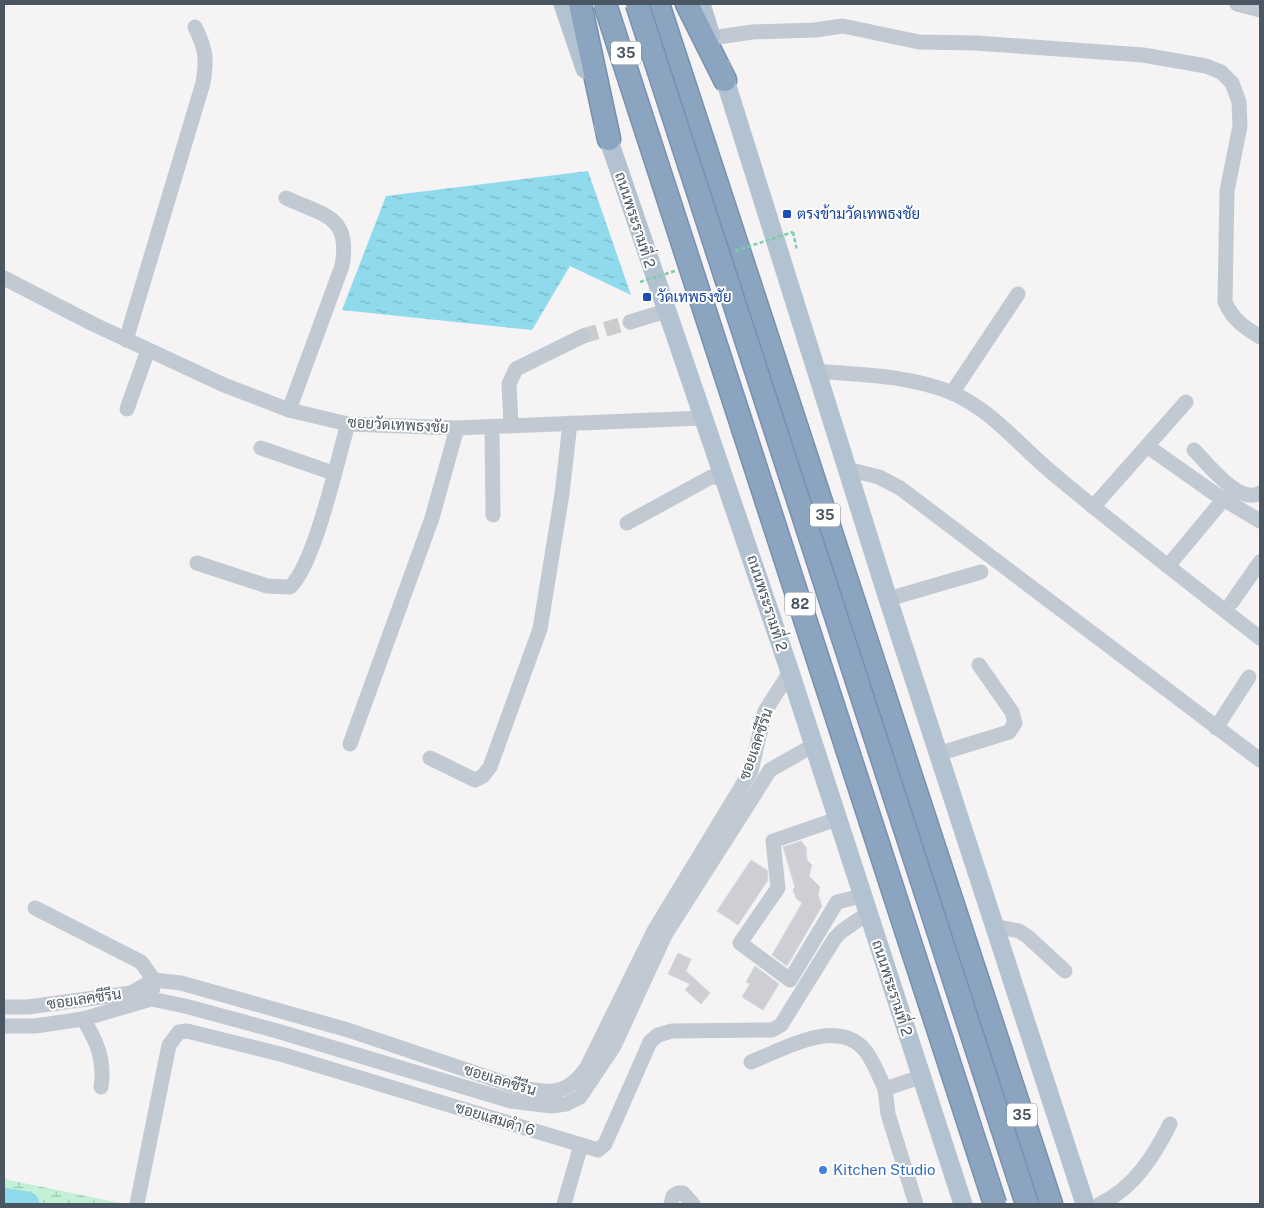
<svg xmlns="http://www.w3.org/2000/svg" width="1264" height="1208" font-family="'Public Sans',Sarabun,sans-serif">
<style>
.wetland{fill:url(#wetland-marsh)}
.water{fill:url(#water-ripples)}
.lines{fill:none;stroke-linecap:round;stroke-linejoin:round}
.river{stroke:#90daee;stroke-width:25}
.building{fill:#cdcfd5;stroke:#d7d9de}
.minor-tunnel{stroke:#caccce;stroke-width:15;stroke-dasharray:15 8;stroke-linecap:butt}
.highway-casing{stroke:#7690ad;stroke-width:25}
.path{stroke:#7ad0a6;stroke-width:2.5;stroke-dasharray:4 2.5;stroke-linecap:butt}
.minor{stroke:#c1cad2;stroke-width:15}
.major{stroke:#b3c2d1;stroke-width:19}
.highway{stroke:#8ba5c1;stroke-width:22}
.highway-bridge-casing{stroke:#7690ad;stroke-width:25;stroke-linecap:butt}
.path-bridge{stroke:#7ad0a6;stroke-width:2.5;stroke-dasharray:4 2.5;stroke-linecap:butt}
.highway-bridge{stroke:#8ba5c1;stroke-width:22}
.transit-dot{fill:#1a4fb4;stroke:#fff;stroke-width:2}
.shop-dot{fill:#3f7fe0;stroke:#fff;stroke-width:2}
.labels{text-anchor:middle;stroke-width:4;stroke-linejoin:round;paint-order:stroke}
.shield{fill:#fff;stroke:#808990;stroke-width:1}
.shield-label{font-size:14px;font-weight:bold;fill:#4a5661}
.transit-label{font-size:15px;fill:#164399;stroke:#fff;text-anchor:start}
.street-label{font-size:15px;fill:#4a5661;stroke:#fff}
.shop-label{font-size:15px;fill:#366cbe;stroke:#fff;text-anchor:start}
</style>
<defs>
<pattern id="wetland-marsh" width="20" height="14" patternUnits="userSpaceOnUse" patternTransform="scale(1.25)"><rect width="20" height="14" fill="#c3f1d5"/><path d="M1 5h8M5 5V1M11 12h8M15 12V8" fill="none" stroke="#a0c6b0"/></pattern>
<pattern id="water-ripples" width="26" height="14" patternUnits="userSpaceOnUse" patternTransform="scale(1.25)"><rect width="26" height="14" fill="#90daee"/><path d="M2 4q2-2 4 0t4 0M15 11q2-2 4 0t4 0" fill="none" stroke="#78b4c4"/></pattern>
</defs>
<rect width="100%" height="100%" fill="#f5f3f3"/>
<polygon class="wetland" points="4,1179 125,1204 4,1204"/>
<polygon class="water" points="588,171 631,295 570,266 532,330 342,310 386,196"/>
<g class="lines">
<polyline class="river" points="4,1200 27,1204"/>
</g>
<g class="building">
<polygon points="801,841 806,847 807,860 812,865 809,876 820,887 818,894 822,906 787,966 772,955 802,903 796,898 793,890 795,887 783,847"/>
<polygon points="751,860 767,870 768,880 738,925 717,911"/>
<polygon points="678,953 691,959 686,971 710,993 701,1004 685,990 690,984 668,974"/>
<polygon points="755,966 779,984 763,1010 742,997 750,984 746,982"/>
</g>
<g class="lines">
<polyline class="minor-tunnel" points="583,336 630,322"/>
<defs>
<g id="highway">
<polyline points="580,4 609,139"/>
<polyline points="658,4 1051,1204"/>
<polyline points="687,4 725,80"/>
</g>
</defs>
<use href="#highway" class="highway-casing"/>
<polyline class="path" points="793,232 797,250"/>
<g class="minor">
<polyline points="1237,4 1260,10"/>
<path d="M712,38L752,32L815,30L843,26L919,42L976,43L1143,55L1206,66L1221,72L1232,83L1239,102L1240,126L1227,191L1225,302C1233,320 1244,327 1260,337"/>
<path d="M286,198C325,216 351,216 342,266L289,410"/>
<polyline points="4,278 93,324 224,385 289,410 348,424 457,428 702,418"/>
<polyline points="630,322 666,311"/>
<path d="M126,340L203,83C207,59 206,49 195,27"/>
<path d="M816,371C861,375 907,375 950,392C993,410 1020,447 1056,476C1123,532 1192,585 1260,638"/>
<polyline points="952,393 1018,294"/>
<polyline points="127,409 148,350"/>
<polyline points="511,425 509,384 516,369 583,336"/>
<polyline points="492,427 493,515"/>
<polyline points="1147,446 1218,496 1260,521"/>
<polyline points="261,448 333,473"/>
<path d="M1194,450C1208,464 1239,505 1260,493"/>
<polyline points="847,469 879,477 900,488 1260,760"/>
<polyline points="1093,507 1186,402"/>
<polyline points="627,523 711,477 725,478"/>
<path d="M197,563L267,586L290,587C315,564 337,461 348,424"/>
<polyline points="1168,566 1223,500"/>
<polyline points="888,599 981,572"/>
<polyline points="1232,602 1260,562"/>
<polyline points="1216,728 1249,677"/>
<polyline points="350,744 432,518 457,428"/>
<polyline points="938,754 1009,732 1015,723 1012,712 979,665"/>
<polyline points="430,758 475,780 483,776 490,767 540,629 562,494 570,423"/>
<polyline points="837,819 773,841 778,888 740,943 790,980 837,902 862,896"/>
<polyline points="35,908 141,962 154,980 153,988"/>
<polyline points="994,926 1019,931 1027,936 1065,971"/>
<path d="M4,1007H28L131,993L154,980L181,983L348,1030L514,1086C547,1093 566,1098 587,1067L654,931L751,771L765,711L790,672"/>
<path d="M83,1019C97,1041 105,1060 101,1087"/>
<polyline points="4,1026 35,1026 83,1019 151,999 185,1006 277,1031 511,1101 551,1106 566,1104 580,1097 614,1046 665,935 770,770 814,745"/>
<path d="M751,1062C782,1050 834,1018 863,1048C873,1059 879,1076 885,1089"/>
<polyline points="137,1204 169,1045 179,1032 187,1031 284,1055 598,1150 605,1144 650,1042 658,1035 672,1031 772,1030 781,1025 835,938 842,931 868,913"/>
<polyline points="564,1204 581,1145"/>
<polyline points="671,1204 673,1196 678,1193 683,1193 693,1204"/>
<polyline points="916,1204 888,1114 885,1089 920,1077"/>
<path d="M1100,1204C1134,1188 1154,1156 1170,1124"/>
</g>
<g class="major">
<polyline points="563,4 585,69"/>
<polyline points="701,4 711,36"/>
<polyline points="721,67 888,599 1085,1204"/>
<polyline points="604,126 790,672 963,1204"/>
</g>
<use href="#highway" class="highway"/>
<defs>
<g id="highway-bridge">
<polyline points="605,4 995,1204"/>
<polyline points="637,4 1027,1204"/>
</g>
</defs>
<use href="#highway-bridge" class="highway-bridge-casing"/>
<g class="path-bridge">
<polyline points="735,251 793,232"/>
<polyline points="640,282 675,271"/>
</g>
<use href="#highway-bridge" class="highway-bridge"/>
</g>
<g class="transit-dot">
<rect x="782" y="209" width="10" height="10" rx="2.5"/>
<rect x="642" y="292" width="10" height="10" rx="2.5"/>
</g>
<circle class="shop-dot" cx="823" cy="1170" r="5"/>
<g class="labels">
<g class="shield">
<rect x="611" y="41.5" width="30" height="23" rx="4"/>
<rect x="810" y="503.5" width="30" height="23" rx="4"/>
<rect x="785" y="592.5" width="30" height="23" rx="4"/>
<rect x="1007" y="1103.5" width="30" height="23" rx="4"/>
</g>
<g class="shield-label">
<text x="626" y="58">35</text>
<text x="825" y="520">35</text>
<text x="800" y="609">82</text>
<text x="1022" y="1120">35</text>
</g>
<g class="transit-label">
<text x="797" y="219">ตรงข้ามวัดเทพธงชัย</text>
<text x="657" y="302">วัดเทพธงชัย</text>
</g>
<g class="street-label">
<text transform="translate(635 220) rotate(72)" y="5">ถนนพระรามที่ 2</text>
<text transform="translate(398 425) rotate(3)" y="5">ซอยวัดเทพธงชัย</text>
<text transform="translate(767 603) rotate(72)" y="5">ถนนพระรามที่ 2</text>
<text transform="translate(756 744) rotate(-71)" y="5">ซอยเลคซีรีน</text>
<text transform="translate(892 988) rotate(72)" y="5">ถนนพระรามที่ 2</text>
<text transform="translate(84 999) rotate(-8)" y="5">ซอยเลคซีรีน</text>
<text transform="translate(500 1080) rotate(17)" y="5">ซอยเลคซีรีน</text>
<text transform="translate(495 1119) rotate(17)" y="5">ซอยแสมดำ 6</text>
</g>
<g class="shop-label">
<text x="833" y="1175">Kitchen Studio</text>
</g>
</g>
<rect width="1264" height="1208" fill="none" stroke="#4a5661" stroke-width="10"/>
</svg>
